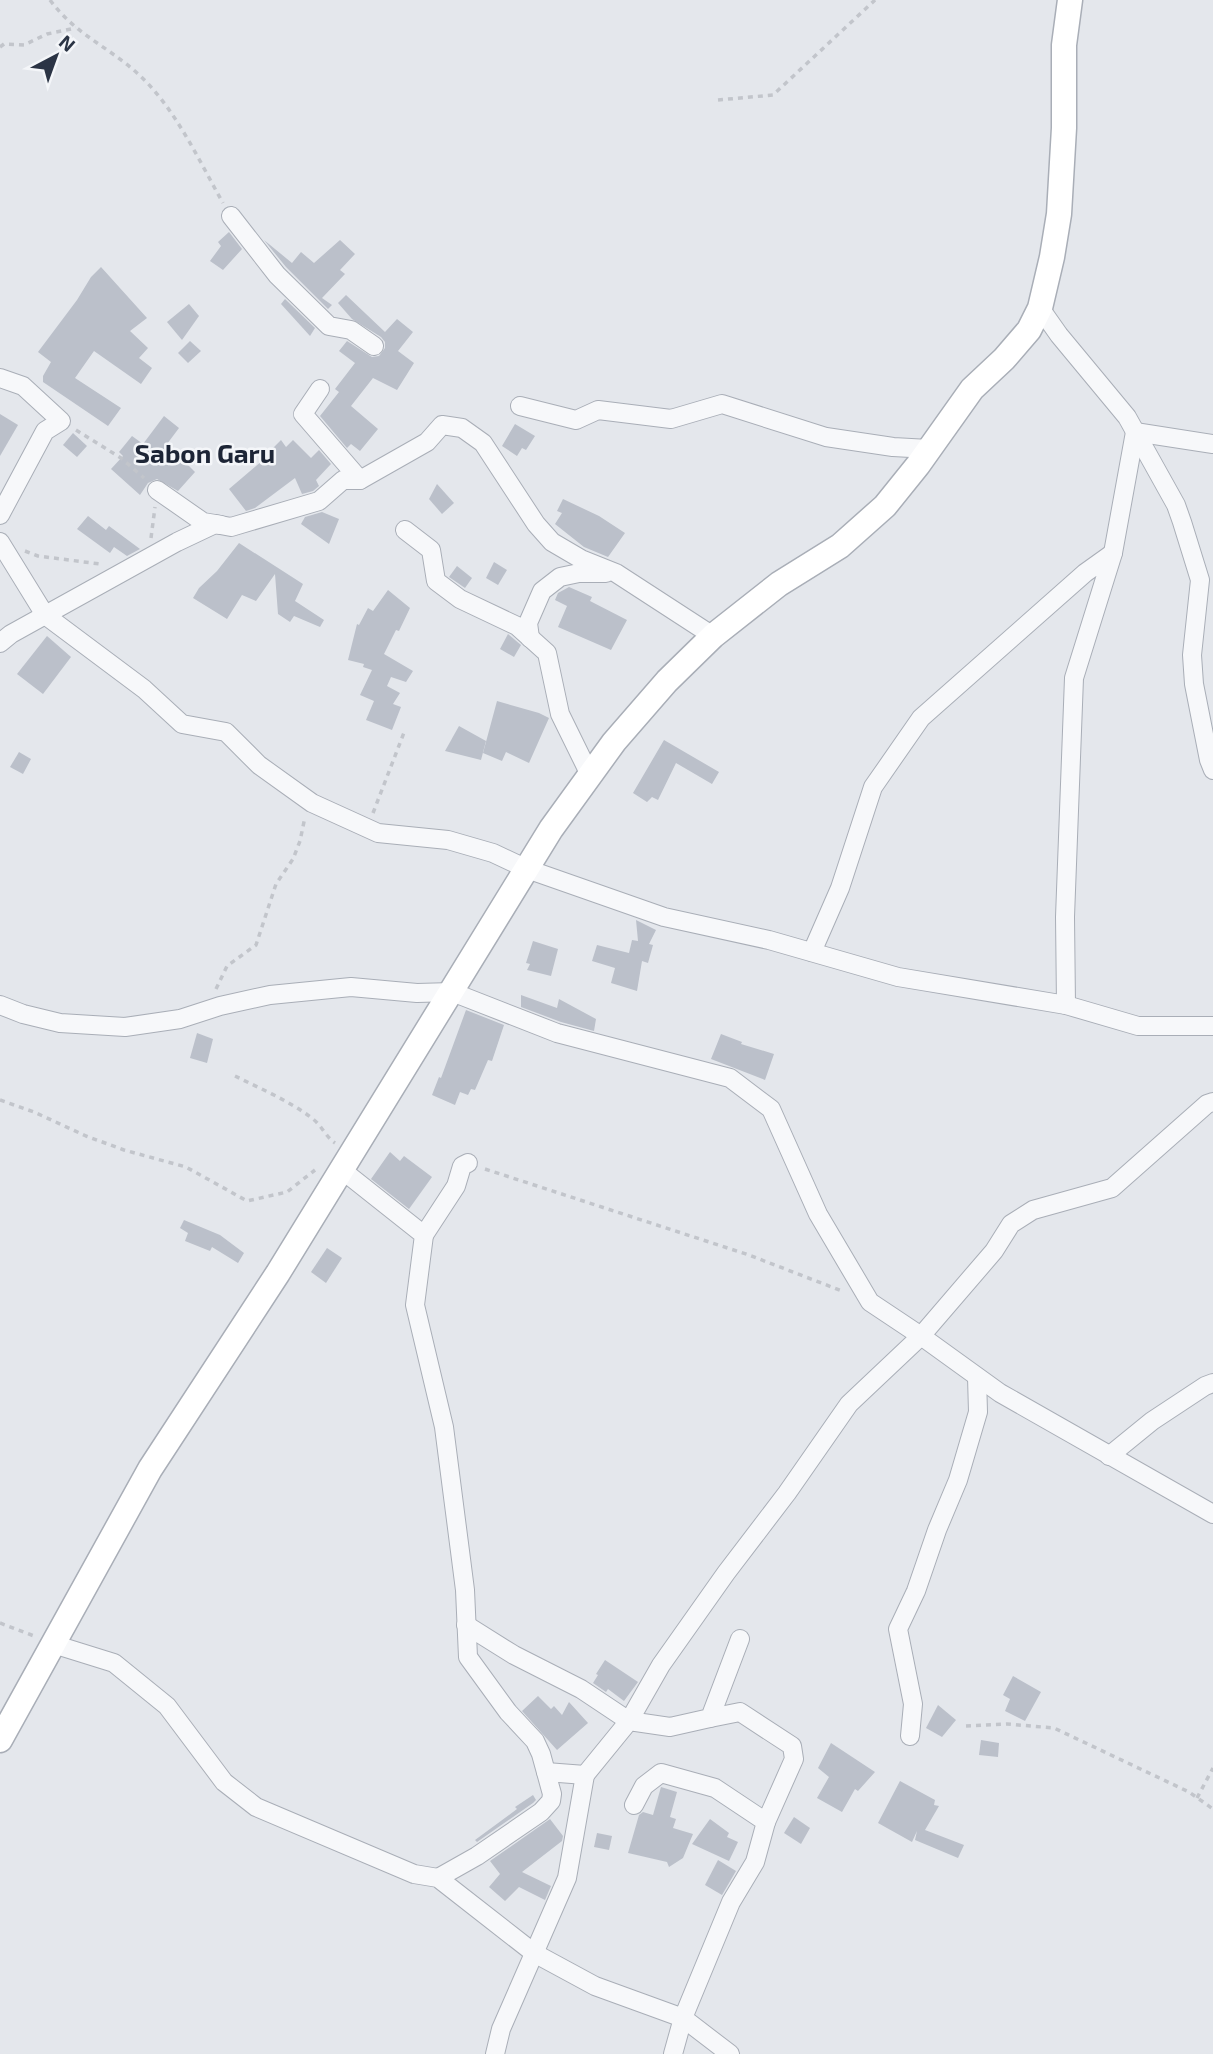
<svg xmlns="http://www.w3.org/2000/svg" width="1213" height="2054" font-family="'Exo 2',sans-serif">
<style>
.building{fill:#bbc0ca}
.lines{fill:none;stroke-linecap:round;stroke-linejoin:round}
.street-casing{stroke:#a9aeb7;stroke-width:20}
.secondary-casing{stroke:#a9aeb7;stroke-width:27}
.path{stroke:#c2c5cb;stroke-width:3.5;stroke-dasharray:5 5;stroke-linecap:butt}
.street{stroke:#f7f8fa;stroke-width:18}
.secondary{stroke:#fff;stroke-width:24}
.labels{text-anchor:middle;stroke-width:5;stroke-linejoin:round;paint-order:stroke}
.quarter-label{font-size:26px;font-weight:bold;fill:#1d2536;stroke:#f4f6f9}
</style>
<rect width="100%" height="100%" fill="#e4e7ec"/>
<g class="building">
<polygon points="229,232 242,249 223,270 210,261 221,246 218,242"/>
<polygon points="264,240 292,263 301,252 314,263 340,240 355,254 340,270 345,274 322,298 332,305 328,309 286,267"/>
<polygon points="101,267 147,318 130,331 148,348 139,358 152,368 141,384 94,351 75,378 121,408 108,426 43,382 43,376 51,362 38,352 77,300 91,277"/>
<polygon points="346,295 385,332 397,319 413,332 398,351 414,363 397,390 373,378 351,406 378,429 360,451 351,444 347,448 320,416 339,392 335,389 355,363 339,351 347,341 372,357 379,356 385,348 385,342 381,337 352,319 338,303"/>
<polygon points="285,299 315,328 310,336 281,304"/>
<polygon points="189,304 199,316 182,340 167,322"/>
<polygon points="190,341 201,351 188,363 178,353"/>
<polygon points="0,414 18,425 0,456"/>
<polygon points="164,416 179,428 167,444 195,472 178,491 157,479 148,483 140,495 111,469 123,456 119,452 132,436 143,444"/>
<polygon points="515,424 535,436 526,450 522,448 517,456 502,446"/>
<polygon points="73,433 87,446 77,457 63,445"/>
<polygon points="281,440 286,447 293,440 311,458 319,450 331,464 316,480 319,486 313,491 302,494 295,478 255,508 246,511 229,489 269,455 268,453"/>
<polygon points="437,484 454,503 442,514 429,499"/>
<polygon points="563,499 599,516 625,533 608,557 584,547 555,524 562,513 557,511"/>
<polygon points="322,512 339,519 329,544 301,524 305,517"/>
<polygon points="88,516 106,530 109,526 140,549 127,556 114,547 110,553 77,529"/>
<polygon points="239,543 303,584 295,601 324,620 320,627 294,616 290,622 278,614 275,574 256,601 242,595 227,619 193,598 199,588 217,571"/>
<polygon points="494,562 507,570 498,585 486,578"/>
<polygon points="457,566 472,578 465,588 449,577"/>
<polygon points="569,587 592,597 590,601 627,620 611,650 558,627 567,606 555,600 558,593"/>
<polygon points="388,590 410,608 399,631 396,630 384,654 413,671 406,682 391,677 387,686 400,693 393,704 401,707 392,730 366,720 374,701 360,695 372,670 363,667 364,664 348,660 357,624 359,625 368,608 373,611"/>
<polygon points="508,634 521,645 514,657 500,649"/>
<polygon points="47,636 71,657 43,694 17,674"/>
<polygon points="497,701 539,713 549,718 529,763 506,752 502,761 483,753"/>
<polygon points="459,726 486,741 481,760 445,751"/>
<polygon points="664,740 719,772 712,784 676,763 658,800 652,797 647,802 633,793"/>
<polygon points="19,752 31,759 23,774 10,767"/>
<polygon points="636,920 656,930 649,944 653,945 648,963 642,961 637,991 611,983 615,968 592,961 597,945 629,953 632,940 638,941"/>
<polygon points="533,941 558,949 551,976 527,970 530,964 526,963"/>
<polygon points="521,995 557,1008 559,999 596,1019 594,1031 561,1022 521,1007"/>
<polygon points="466,1010 504,1025 492,1061 488,1060 475,1090 471,1089 468,1095 460,1092 455,1105 432,1095 439,1077 441,1078"/>
<polygon points="197,1033 213,1039 207,1063 190,1058"/>
<polygon points="721,1034 742,1042 741,1044 774,1054 765,1080 711,1059"/>
<polygon points="390,1152 400,1161 404,1156 432,1177 409,1209 371,1179"/>
<polygon points="184,1220 220,1235 244,1253 238,1263 212,1247 210,1251 185,1241 188,1233 180,1228"/>
<polygon points="327,1248 342,1258 326,1283 311,1272"/>
<polygon points="605,1660 638,1682 624,1701 608,1689 606,1692 593,1683 598,1675 596,1674"/>
<polygon points="1013,1676 1041,1692 1025,1721 1005,1711 1010,1699 1003,1695"/>
<polygon points="538,1696 551,1709 554,1706 562,1715 569,1702 588,1723 557,1750 522,1711"/>
<polygon points="938,1705 956,1720 942,1737 926,1728"/>
<polygon points="981,1740 999,1743 998,1757 979,1755"/>
<polygon points="831,1743 875,1772 858,1791 855,1789 842,1812 817,1798 829,1777 818,1768"/>
<polygon points="900,1781 935,1800 934,1805 939,1806 925,1830 964,1845 958,1858 915,1840 917,1831 912,1842 878,1823"/>
<polygon points="661,1787 677,1792 670,1817 676,1819 673,1828 693,1834 683,1858 669,1867 667,1862 628,1853 639,1815 643,1812 653,1815"/>
<polygon points="533,1795 536,1800 533,1803 477,1842 475,1840 517,1809 515,1807"/>
<polygon points="794,1817 810,1828 801,1844 784,1833"/>
<polygon points="550,1819 563,1836 562,1841 522,1872 551,1886 545,1900 519,1887 505,1901 489,1887 500,1874 490,1861"/>
<polygon points="710,1819 729,1833 727,1837 738,1842 729,1861 692,1844"/>
<polygon points="597,1833 612,1836 609,1850 594,1847"/>
<polygon points="718,1860 736,1871 722,1895 705,1885"/>
</g>
<g class="lines">
<defs>
<g id="street">
<polyline points="231,216 277,275 329,326 351,330 374,346"/>
<polyline points="1040,308 1059,335 1127,417 1176,505 1182,522 1200,580 1192,655 1194,684 1209,760 1213,770"/>
<polyline points="0,378 23,386 61,421 45,431 0,515"/>
<polyline points="320,389 303,414 360,480"/>
<polyline points="520,406 576,420 598,410 671,419 722,404 826,437 893,447 929,449"/>
<polyline points="1135,432 1213,444"/>
<polyline points="157,490 203,522 221,525"/>
<polyline points="405,530 431,550 436,581 460,599 517,626 547,653 560,714 590,775"/>
<polyline points="0,542 45,615 144,689 182,724 226,732 259,765 312,803 378,833 448,840 493,853 527,869 664,917 769,940 898,977 1066,1005 1138,1026 1213,1026"/>
<polyline points="1113,553 1135,432"/>
<polyline points="530,638 528,623 542,591 560,577 579,573 606,573"/>
<polyline points="0,643 11,634 177,542 215,524 231,527 319,501 343,480 360,480 427,442 442,425 462,428 483,443 536,524 552,542 581,559 616,573 713,636"/>
<polyline points="812,952 840,888 873,787 921,718 1085,573 1113,553 1074,678 1065,917 1066,1005"/>
<polyline points="0,1005 23,1014 60,1023 125,1027 180,1019 220,1006 270,995 351,987 417,993 452,992 557,1033 730,1078 771,1109 818,1214 870,1302 921,1336 1000,1393 1213,1514"/>
<polyline points="342,1170 424,1235 415,1305 444,1427 465,1590 468,1657 508,1712 535,1741 541,1754 552,1794 551,1801 541,1812 477,1856 438,1878"/>
<polyline points="424,1235 456,1186 462,1166 468,1163"/>
<polyline points="1109,1456 1152,1421 1205,1386 1213,1383"/>
<polyline points="466,1625 514,1655 581,1689 629,1721 661,1665 726,1573 787,1493 849,1404 921,1336 994,1251 1011,1224 1033,1210 1112,1188 1207,1104 1213,1102"/>
<polyline points="53,1644 114,1663 167,1706 224,1782 256,1807 414,1874 438,1878 534,1953 595,1986 683,2018 730,2054"/>
<polyline points="710,1718 740,1712 792,1746 794,1759 766,1822"/>
<polyline points="910,1736 913,1704 898,1629 916,1591 937,1530 958,1480 978,1412 977,1377"/>
<polyline points="546,1772 585,1775 629,1721 670,1727 710,1718 740,1639"/>
<polyline points="634,1805 644,1786 661,1773 715,1788 766,1822 755,1862 731,1902 683,2018 673,2054"/>
<polyline points="495,2054 501,2029 567,1878 585,1775"/>
</g>
<polyline id="secondary" points="0,1740 150,1469 278,1273 551,829 614,742 667,681 713,636 779,584 840,546 885,506 918,465 972,389 1004,359 1029,330 1040,308 1052,257 1059,214 1064,128 1064,45 1070,0"/>
</defs>
<use href="#street" class="street-casing"/>
<use href="#secondary" class="secondary-casing"/>
<g class="path">
<path d="M50,0C75,34 107,46 137,73C175,107 198,159 223,203"/>
<polyline points="0,47 4,44 24,45 47,34 76,28"/>
<polyline points="718,100 773,95 875,0"/>
<polyline points="76,430 121,458 144,478"/>
<polyline points="151,538 155,507"/>
<polyline points="25,551 38,556 100,564"/>
<polyline points="373,813 405,730"/>
<polyline points="216,989 227,966 256,945 276,884 293,859 300,841 305,817"/>
<path d="M235,1076C261,1089 290,1101 313,1119C322,1126 326,1137 335,1143"/>
<polyline points="0,1100 34,1112 86,1136 124,1150 186,1167 247,1201 287,1192 315,1170"/>
<polyline points="485,1169 749,1255 842,1291"/>
<polyline points="0,1623 34,1636"/>
<polyline points="966,1726 1007,1724 1054,1728 1189,1792 1213,1809"/>
<polyline points="1197,1798 1213,1768"/>
</g>
<use href="#street" class="street"/>
<use href="#secondary" class="secondary"/>
</g>
<g class="labels">
<g class="quarter-label">
<text x="205" y="463">Sabon Garu</text>
</g>
</g>
<g transform="translate(56 56) rotate(41)" stroke="#f4f6f9" stroke-width="5" paint-order="stroke">
<path d="M0-5L12 26L0 18L-12 26Z" fill="#2b3445"/>
<text y="-10" font-size="19" font-weight="bold" text-anchor="middle" fill="#2b3445">N</text>
</g>
</svg>
